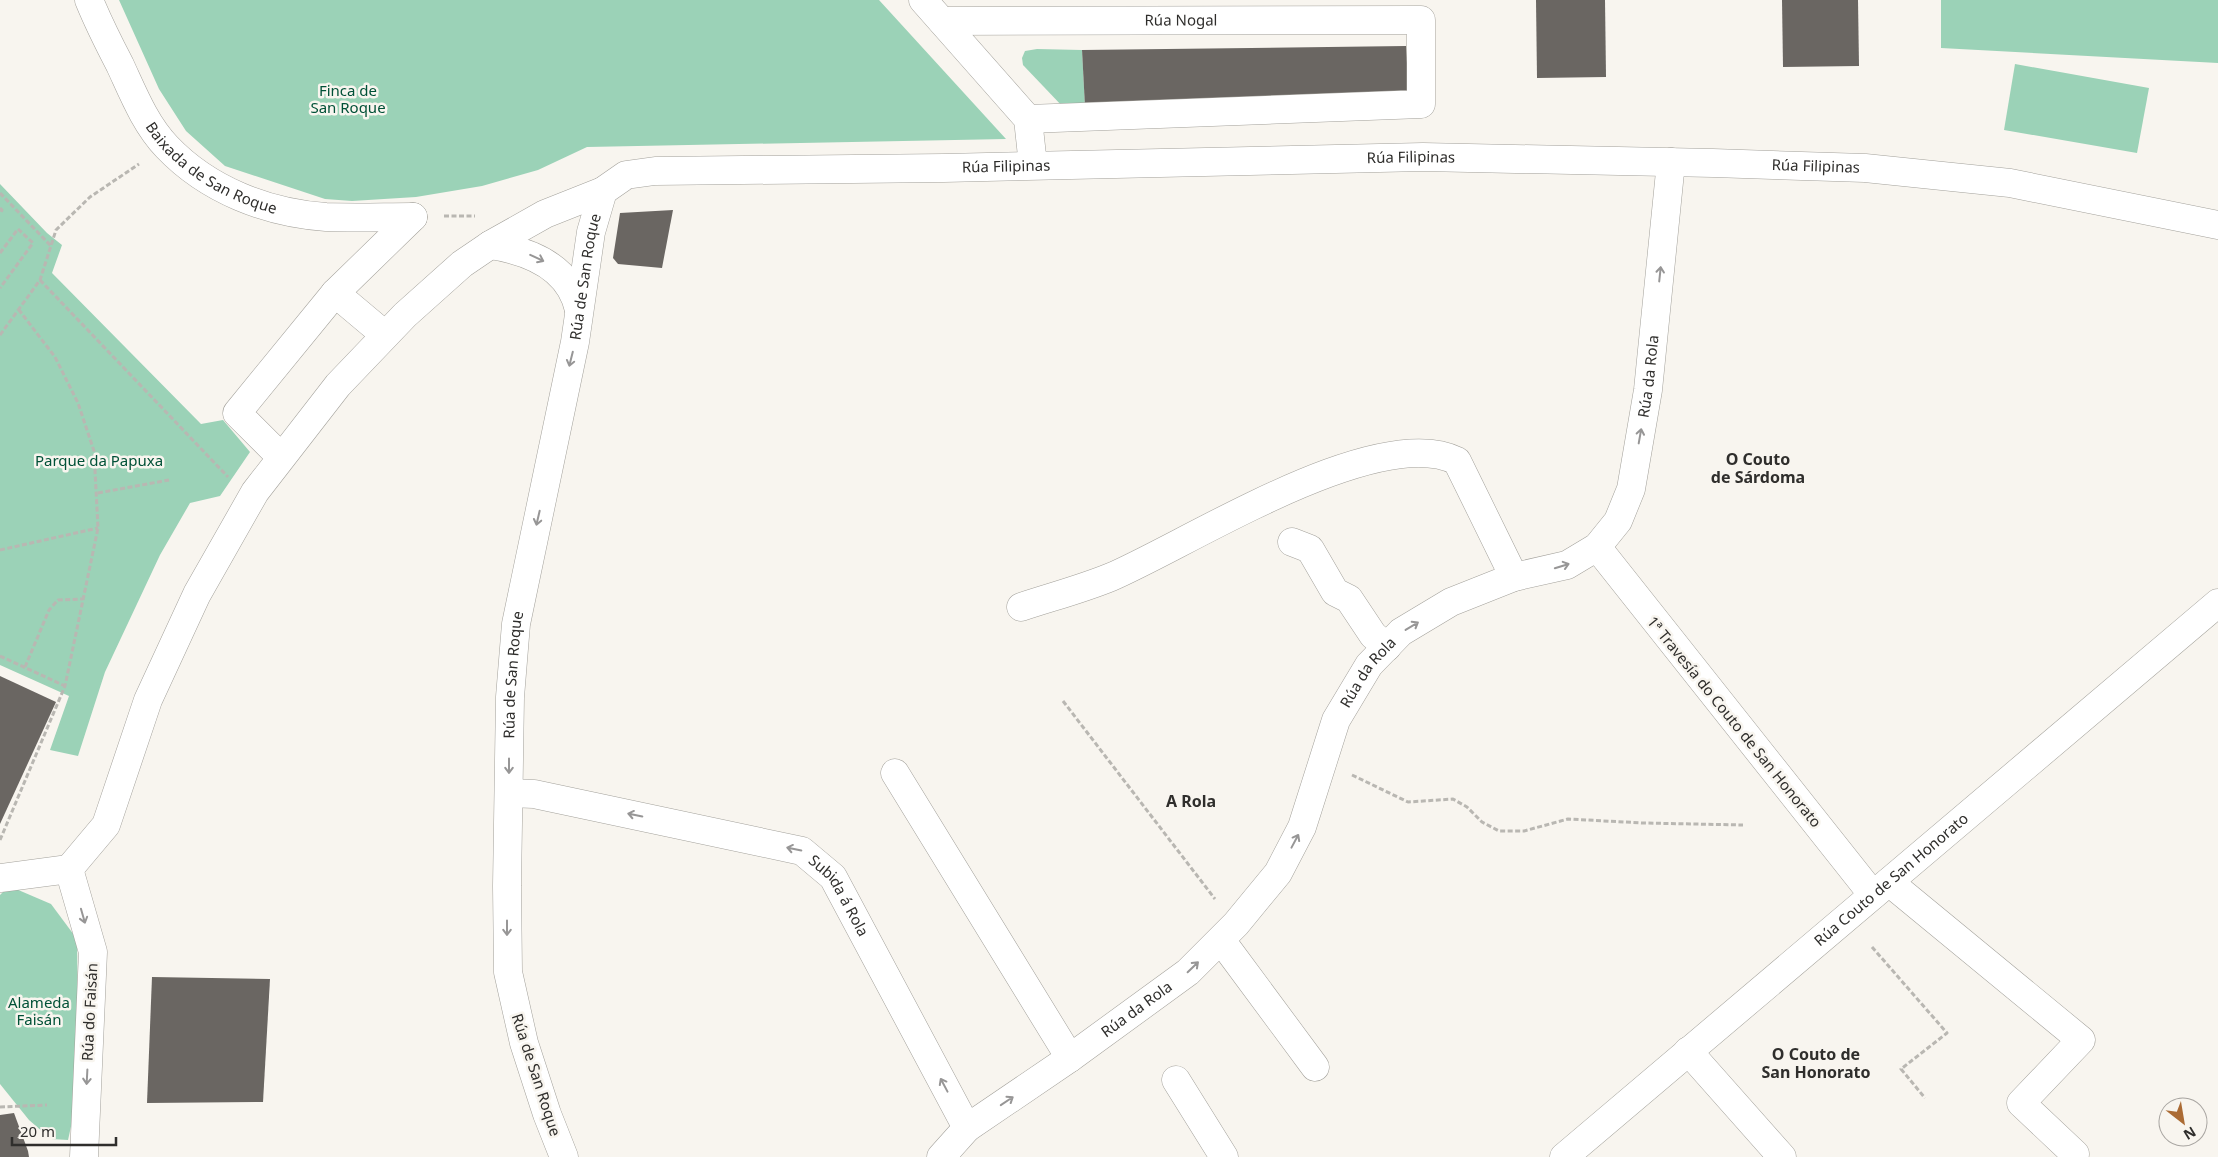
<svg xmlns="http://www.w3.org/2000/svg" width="2218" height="1157" font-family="'Noto Sans',sans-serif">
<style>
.green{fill:#9bd2b7}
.building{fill:#6a6662}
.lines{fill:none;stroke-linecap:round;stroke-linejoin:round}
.street-casing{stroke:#a3a19b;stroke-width:29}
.path{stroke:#b9b7b2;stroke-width:3;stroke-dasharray:5 2.5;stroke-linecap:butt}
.street{stroke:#fff;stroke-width:28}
.oneway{stroke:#979696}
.labels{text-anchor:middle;stroke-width:5;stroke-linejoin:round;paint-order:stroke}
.street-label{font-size:15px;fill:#2f2e2c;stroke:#f8f5ef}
.park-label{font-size:15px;fill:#005137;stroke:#f8f5ef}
.neighbourhood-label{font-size:16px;font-weight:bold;fill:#2f2e2c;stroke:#f8f5ef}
</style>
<rect width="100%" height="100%" fill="#f8f5ef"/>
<g class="green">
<polygon points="119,0 879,0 1006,139 587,147 538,170 482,186 416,197 352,201 325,199 225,166 186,131 159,89"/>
<polygon points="1941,0 2218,0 2218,63 1941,48"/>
<polygon points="1037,49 1082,50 1085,107 1064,108 1023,65 1022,58 1025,51"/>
<polygon points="2015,64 2149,88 2137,153 2004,130"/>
<polygon points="0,184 47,233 62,245 52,273 201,424 223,420 250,452 220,496 190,503 160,555 105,672 78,756 50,750 69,696 0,665"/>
<polygon points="9,886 51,904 77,939 79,1090 68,1140 51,1139 29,1120 0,1084 0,895"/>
</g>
<g class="building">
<polygon points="1536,0 1605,0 1606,77 1537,78"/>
<polygon points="1782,0 1858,0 1859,66 1783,67"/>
<polygon points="1406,46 1409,96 1085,107 1082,50"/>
<polygon points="673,210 662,268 618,264 613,258 620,213"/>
<polygon points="0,676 56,702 0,824"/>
<polygon points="152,977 270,979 263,1102 147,1103"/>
<polygon points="14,1113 28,1151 29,1157 0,1157 0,1115"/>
</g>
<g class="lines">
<defs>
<g id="street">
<path id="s1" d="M89,0C98,22 109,44 120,65C133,93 145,124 167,147C208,190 267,213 326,217C355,218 384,217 413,217"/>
<polyline points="923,0 1028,119 1033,165"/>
<path id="s2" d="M942,21L1421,20V104L1028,119"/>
<path d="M490,245C530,251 570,267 579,310"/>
<polyline points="335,293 385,335"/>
<polyline points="281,457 237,413 335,293 413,217"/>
<polyline points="1292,542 1310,549 1335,592 1349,599 1373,635 1387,647"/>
<polyline points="1597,547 1873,895"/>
<path d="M1021,607C1051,597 1082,589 1111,577C1188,544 1378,421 1457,461L1514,577"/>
<polyline points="895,773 1070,1058"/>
<path id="s3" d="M509,793L534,794L802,851L833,877L967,1128"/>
<path id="s4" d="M69,869L106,825L148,700L197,594L255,492L338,385L405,315L462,264L490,245L545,214L603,191L626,175L655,171L944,168L1423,157L1713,163L1865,168L2010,183L2218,225"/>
<polyline points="69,869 93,952 84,1157"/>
<polyline points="0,878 69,869"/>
<polyline points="1889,882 2081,1040 2021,1103 2075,1154 2072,1157"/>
<polyline points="1221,940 1315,1067"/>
<polyline points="1688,1051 1782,1157"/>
<polyline points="1176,1080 1224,1157"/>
<path id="s5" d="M564,1157L547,1114L524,1043L508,972L507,886L510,697L516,624L575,342L591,232L603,191"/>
<path id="s6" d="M941,1157L967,1128L1070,1058L1188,972L1236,924L1278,873L1302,827L1336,720L1369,665L1401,632L1451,602L1514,577L1567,565L1597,547L1618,521L1631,489L1648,390L1671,162"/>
<path id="s7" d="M1564,1157L2218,603"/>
</g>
</defs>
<use href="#street" class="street-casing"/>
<g class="path">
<polyline points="0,193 51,246"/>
<polyline points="0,208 2,210 0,214"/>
<polyline points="444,216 475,216"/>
<polyline points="0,253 18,229 33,243 0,288"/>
<polyline points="40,280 228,477"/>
<polyline points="0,335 40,280 56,230 90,197 139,164"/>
<polyline points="98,493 169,480"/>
<polyline points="0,550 98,528"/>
<polyline points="0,656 65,686"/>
<polyline points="25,667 49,610 58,600 83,599"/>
<polyline points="1063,701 1215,899"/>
<polyline points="1352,775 1408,802 1453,799 1467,807 1482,822 1499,831 1524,831 1568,819 1643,823 1743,825"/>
<polyline points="0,840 65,686 98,528 94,451 78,403 55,357 19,310"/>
<polyline points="1872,947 1947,1033 1901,1069 1925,1098"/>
<polyline points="0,1107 47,1105"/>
</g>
<use href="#street" class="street"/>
</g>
<defs><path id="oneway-shaft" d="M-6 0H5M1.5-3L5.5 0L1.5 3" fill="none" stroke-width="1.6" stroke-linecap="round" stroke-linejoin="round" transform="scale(1.25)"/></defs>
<g class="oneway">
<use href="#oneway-shaft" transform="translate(537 258) rotate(25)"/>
<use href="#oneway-shaft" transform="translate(1660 274) rotate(-84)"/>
<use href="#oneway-shaft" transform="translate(571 359) rotate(104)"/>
<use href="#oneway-shaft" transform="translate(1640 436) rotate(-80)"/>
<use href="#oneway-shaft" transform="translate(538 518) rotate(103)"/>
<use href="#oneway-shaft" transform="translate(1562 566) rotate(-17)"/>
<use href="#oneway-shaft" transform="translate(1412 626) rotate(-31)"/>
<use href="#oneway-shaft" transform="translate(509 766) rotate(90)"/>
<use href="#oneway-shaft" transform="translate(635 815) rotate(-168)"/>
<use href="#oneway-shaft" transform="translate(1295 841) rotate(-62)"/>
<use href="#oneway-shaft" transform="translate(794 849) rotate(-168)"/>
<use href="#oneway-shaft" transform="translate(83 916) rotate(74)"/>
<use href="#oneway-shaft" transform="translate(507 928) rotate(90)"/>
<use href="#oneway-shaft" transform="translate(1193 967) rotate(-44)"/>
<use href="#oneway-shaft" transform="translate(87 1077) rotate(93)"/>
<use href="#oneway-shaft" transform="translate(944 1085) rotate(-118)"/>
<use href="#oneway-shaft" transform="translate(1007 1101) rotate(-34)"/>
</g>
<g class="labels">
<g class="street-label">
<text dy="5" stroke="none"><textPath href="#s2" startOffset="239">Rúa Nogal</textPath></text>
<text dy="5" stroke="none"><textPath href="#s4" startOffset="1705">Rúa Filipinas</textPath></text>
<text dy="5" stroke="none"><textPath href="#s1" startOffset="216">Baixada de San Roque</textPath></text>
<text dy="5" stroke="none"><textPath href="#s4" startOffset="1300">Rúa Filipinas</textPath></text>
<text dy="5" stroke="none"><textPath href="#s4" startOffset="2110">Rúa Filipinas</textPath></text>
<text dy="5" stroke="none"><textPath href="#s5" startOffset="896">Rúa de San Roque</textPath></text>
<text dy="5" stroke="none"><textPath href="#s6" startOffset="1115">Rúa da Rola</textPath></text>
<text dy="5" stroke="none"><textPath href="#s6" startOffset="665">Rúa da Rola</textPath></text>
<text dy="5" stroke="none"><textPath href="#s5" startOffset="491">Rúa de San Roque</textPath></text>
<text transform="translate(1734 722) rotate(51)" y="5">1ª Travesía do Couto de San Honorato</text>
<text dy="5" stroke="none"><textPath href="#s7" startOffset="429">Rúa Couto de San Honorato</textPath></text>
<text dy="5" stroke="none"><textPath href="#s3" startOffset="358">Subida á Rola</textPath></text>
<text dy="5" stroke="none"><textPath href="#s6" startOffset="246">Rúa da Rola</textPath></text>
<text transform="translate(90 1012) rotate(-87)" y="5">Rúa do Faisán</text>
<text transform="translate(536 1075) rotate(72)" y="5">Rúa de San Roque</text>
</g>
<g class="park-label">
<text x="348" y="96">Finca de<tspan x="348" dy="17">San Roque</tspan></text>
<text x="99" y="466">Parque da Papuxa</text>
<text x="39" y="1008">Alameda<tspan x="39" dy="17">Faisán</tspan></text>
</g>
<g class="neighbourhood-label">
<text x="1758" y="465">O Couto<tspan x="1758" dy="18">de Sárdoma</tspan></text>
<text x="1191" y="807">A Rola</text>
<text x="1816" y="1060">O Couto de<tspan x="1816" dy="18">San Honorato</tspan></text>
</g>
</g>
<g transform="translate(2183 1122) rotate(149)"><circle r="24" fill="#f8f5ef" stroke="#a8a5a1"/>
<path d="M0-4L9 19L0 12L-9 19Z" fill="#ab6b34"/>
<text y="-8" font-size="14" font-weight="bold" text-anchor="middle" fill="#2f2e2c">N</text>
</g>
<path d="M12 1137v8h104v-8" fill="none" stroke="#2f2e2c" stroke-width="2.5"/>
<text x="20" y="1137" font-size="15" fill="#2f2e2c" stroke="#f8f5ef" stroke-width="4" paint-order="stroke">20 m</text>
</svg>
